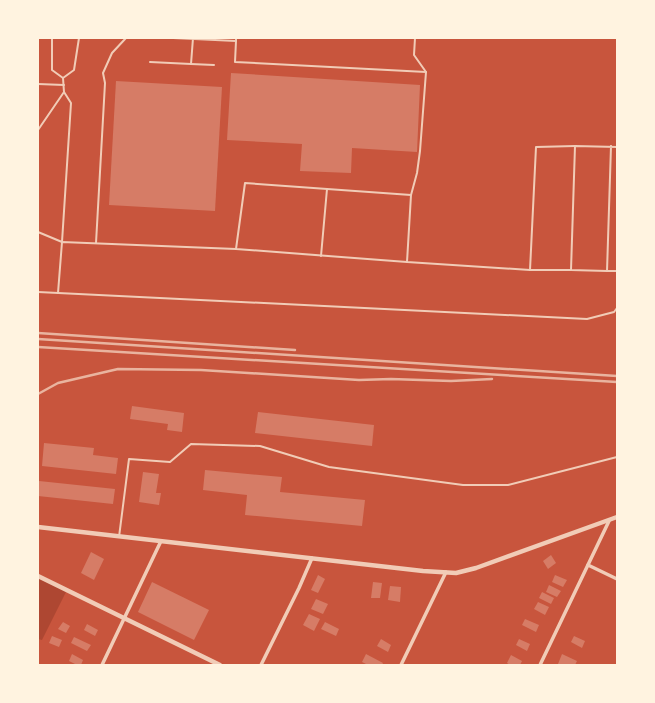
<svg xmlns="http://www.w3.org/2000/svg" width="655" height="703" font-family="Roboto,sans-serif">
<style>
.green{fill:#ae4732}
.building{fill:#d67c66}
.lines{fill:none;stroke-linecap:round;stroke-linejoin:round}
.service{stroke:#f1ccb7;stroke-width:2}
.minor{stroke:#f1ccb7;stroke-width:3.5}
.tertiary{stroke:#f1ccb7;stroke-width:4.5}
.rail{stroke:#e9b49f;stroke-width:2.5}
</style>
<rect width="100%" height="100%" fill="#c8553d"/>
<polygon class="green" points="38,576 67,590 42,640 38,639"/>
<g class="building">
<polygon points="231,73 420,85 417,152 352,148 351,173 300,171 302,144 227,140"/>
<polygon points="116,81 222,87 215,211 109,205"/>
<polygon points="132,406 184,413 182,432 167,430 168,424 130,419"/>
<polygon points="258,412 374,425 372,446 255,433"/>
<polygon points="44,443 94,448 93,455 118,458 116,474 42,466"/>
<polygon points="205,470 282,477 280,492 365,500 362,526 245,515 247,495 203,490"/>
<polygon points="143,472 159,474 156,493 161,493 159,505 139,502"/>
<polygon points="39,481 115,489 113,504 38,496"/>
<polygon points="91,552 104,559 94,580 81,573"/>
<polygon points="551,555 556,563 548,569 543,561"/>
<polygon points="318,575 325,579 318,593 311,590"/>
<polygon points="555,575 567,580 563,587 552,582"/>
<polygon points="152,582 209,610 194,640 138,612"/>
<polygon points="373,582 382,583 380,598 371,598"/>
<polygon points="549,585 561,591 557,597 546,592"/>
<polygon points="390,586 401,587 400,602 388,600"/>
<polygon points="542,592 554,598 551,604 539,598"/>
<polygon points="316,599 328,604 323,614 311,609"/>
<polygon points="538,602 549,607 545,615 534,609"/>
<polygon points="309,614 320,619 314,631 303,625"/>
<polygon points="525,619 539,625 536,632 522,625"/>
<polygon points="63,622 70,626 66,633 58,629"/>
<polygon points="325,622 339,629 336,636 321,629"/>
<polygon points="87,624 98,630 95,636 84,630"/>
<polygon points="52,636 62,640 59,647 49,643"/>
<polygon points="574,636 585,641 582,648 571,642"/>
<polygon points="74,637 91,645 87,651 71,643"/>
<polygon points="381,639 391,645 388,652 377,646"/>
<polygon points="519,639 530,644 527,651 516,645"/>
<polygon points="72,654 83,660 81,665 77,665 69,661"/>
<polygon points="366,654 383,663 382,665 368,665 362,662"/>
<polygon points="562,654 577,661 575,665 558,664"/>
<polygon points="511,655 522,661 520,665 510,665 507,663"/>
</g>
<g class="lines">
<g class="service">
<polyline points="173,38 236,41 236,38"/>
<polyline points="236,41 235,62 426,72"/>
<polyline points="150,62 191,64 193,38"/>
<polyline points="191,64 214,65"/>
<polyline points="63,78 74,70 79,38"/>
<polyline points="38,84 64,85"/>
<polyline points="38,130 64,92 63,78 52,70 52,38"/>
<polyline points="611,146 607,271 571,270 575,146 617,147"/>
<polyline points="411,195 417,173 420,151 426,72 414,55 415,38"/>
<polyline points="38,232 62,242 71,103 64,92"/>
<polyline points="96,243 105,83 103,73 112,53 126,38"/>
<polyline points="321,256 327,189"/>
<polyline points="407,262 236,249 245,183 411,195 407,262 530,270"/>
<polyline points="571,270 530,270 536,147 575,146"/>
<polyline points="607,271 617,271"/>
<polyline points="38,292 587,319 614,312 617,308"/>
<polyline points="58,293 62,242 236,249"/>
<polyline points="119,537 129,459 170,462 191,444 260,446 329,467 463,485 508,485 617,457"/>
</g>
<g class="minor">
<polyline points="588,565 617,579"/>
<polyline points="102,665 161,541"/>
<polyline points="261,665 299,588 312,558"/>
<polyline points="401,665 446,572"/>
<polyline points="540,665 609,521"/>
</g>
<g class="tertiary">
<polyline points="38,527 423,571 456,573 476,568 617,517"/>
<polyline points="38,576 220,665"/>
</g>
<g class="rail">
<polyline points="38,333 295,350"/>
<polyline points="38,339 617,376"/>
<polyline points="38,347 617,382"/>
<polyline points="38,394 58,383 118,369 201,370 359,380 391,379 451,381 492,379"/>
</g>
</g>
<rect width="655" height="703" fill="none" stroke="#fff3e0" stroke-width="78"/>
</svg>
